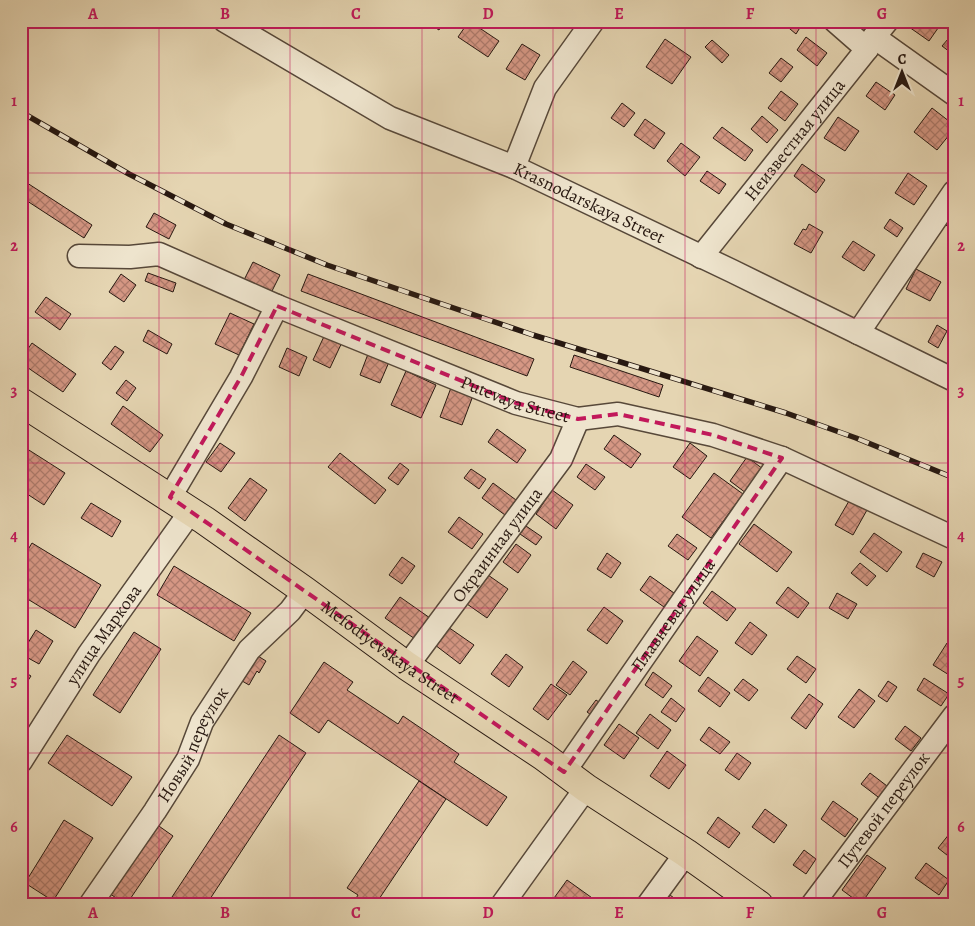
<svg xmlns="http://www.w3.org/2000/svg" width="975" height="926" font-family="Alegreya,serif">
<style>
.building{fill:url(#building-cross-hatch);stroke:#281911}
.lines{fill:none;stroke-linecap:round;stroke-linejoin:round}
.street-casing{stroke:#574839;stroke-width:25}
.primary-casing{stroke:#281911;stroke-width:30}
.street{stroke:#eee4cd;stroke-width:22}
.primary{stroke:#e5d5b2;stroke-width:28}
.rail-casing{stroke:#281911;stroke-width:5.5}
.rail{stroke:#eee4cd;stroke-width:4;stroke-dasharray:11;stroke-linecap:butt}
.marked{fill:none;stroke:#c2185b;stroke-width:4;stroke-dasharray:10 6;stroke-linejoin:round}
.grid{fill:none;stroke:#c2185b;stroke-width:1;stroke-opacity:0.55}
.labels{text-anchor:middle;stroke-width:4;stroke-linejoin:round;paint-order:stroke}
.street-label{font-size:18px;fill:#281911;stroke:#eee4cd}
.neatline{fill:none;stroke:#c2185b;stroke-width:2}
.grid-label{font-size:16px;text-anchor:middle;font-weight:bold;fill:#c2185b}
</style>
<defs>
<pattern id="building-cross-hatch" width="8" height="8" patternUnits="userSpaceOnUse" patternTransform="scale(1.25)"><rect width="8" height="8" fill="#d59784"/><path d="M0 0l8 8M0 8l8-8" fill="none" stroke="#ad7a6b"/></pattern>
</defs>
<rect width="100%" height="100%" fill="#e5d5b2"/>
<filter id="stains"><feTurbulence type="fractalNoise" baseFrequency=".004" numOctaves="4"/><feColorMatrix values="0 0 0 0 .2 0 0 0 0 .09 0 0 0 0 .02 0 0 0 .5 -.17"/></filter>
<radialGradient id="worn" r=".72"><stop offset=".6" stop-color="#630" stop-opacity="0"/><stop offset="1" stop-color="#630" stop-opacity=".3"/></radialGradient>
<g class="building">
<polygon points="425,21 444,21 439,30"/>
<polygon points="469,21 499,41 488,57 458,37"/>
<polygon points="786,21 795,21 801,26 796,34 784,24"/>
<polygon points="913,21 943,21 929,41 909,27"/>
<polygon points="954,32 954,55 942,46"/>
<polygon points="806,37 827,53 817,66 797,50"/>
<polygon points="665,39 691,57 672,84 646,67"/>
<polygon points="712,40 729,55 722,63 705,47"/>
<polygon points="522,44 540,55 525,80 506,69"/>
<polygon points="781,58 793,67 781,82 769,73"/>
<polygon points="876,82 895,95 885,110 866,96"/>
<polygon points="781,91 798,104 785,121 768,108"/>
<polygon points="622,103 635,113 624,127 611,118"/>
<polygon points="932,108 954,125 954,129 937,150 914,132"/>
<polygon points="762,116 778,130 767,143 751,129"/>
<polygon points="838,117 859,131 845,151 824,138"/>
<polygon points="645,119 665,133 654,149 634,135"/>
<polygon points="722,127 753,150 745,161 713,138"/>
<polygon points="681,143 700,157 685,176 667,161"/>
<polygon points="802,164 825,180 816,193 794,176"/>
<polygon points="707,171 726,184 719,194 700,181"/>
<polygon points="908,173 927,186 914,205 895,193"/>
<polygon points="21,179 92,225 84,238 21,197"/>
<polygon points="954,209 954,231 943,223"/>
<polygon points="154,213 176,225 169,239 146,227"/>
<polygon points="890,219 903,228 897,237 884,228"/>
<polygon points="809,224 823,232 811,253 794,244 803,229 806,230"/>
<polygon points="853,241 875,255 864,271 842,257"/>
<polygon points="253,262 280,275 271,293 244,280"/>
<polygon points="916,269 941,282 930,301 906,289"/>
<polygon points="148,273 176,283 173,292 145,281"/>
<polygon points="121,274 136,285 124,302 109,292"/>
<polygon points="308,274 534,359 527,376 301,291"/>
<polygon points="46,297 71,314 60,330 35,312"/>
<polygon points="230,313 254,324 239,355 215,344"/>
<polygon points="21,323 28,328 21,338"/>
<polygon points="937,325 947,331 938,348 928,342"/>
<polygon points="148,330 172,344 167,354 143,341"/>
<polygon points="327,330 344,338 330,368 313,360"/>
<polygon points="32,343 76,374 63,392 21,363 21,359"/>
<polygon points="115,346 124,352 111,370 102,363"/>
<polygon points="287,348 307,357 299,376 279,367"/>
<polygon points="368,354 389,362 380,383 360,375"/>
<polygon points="574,355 663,385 659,397 570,367"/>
<polygon points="406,371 436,385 421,418 391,405"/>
<polygon points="126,380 136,388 127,401 116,393"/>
<polygon points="452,385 474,393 462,425 440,417"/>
<polygon points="123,406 163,435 150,452 111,424"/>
<polygon points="497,429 526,450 517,463 488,442"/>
<polygon points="614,435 641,454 631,468 604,449"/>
<polygon points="220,443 235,453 221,472 206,462"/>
<polygon points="690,443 707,456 690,479 673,467"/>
<polygon points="21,445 65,473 44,505 21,490"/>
<polygon points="340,453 386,490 375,504 328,467"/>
<polygon points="747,457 763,469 746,493 730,481"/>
<polygon points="400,463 409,470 398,485 388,478"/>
<polygon points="586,464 605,477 595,490 577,477"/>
<polygon points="471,469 486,479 479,489 464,478"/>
<polygon points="714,473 743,494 711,538 682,517"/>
<polygon points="250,478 267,490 245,521 228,508"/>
<polygon points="493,483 516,500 505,515 482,498"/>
<polygon points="552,490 573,505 556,529 536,514"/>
<polygon points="849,501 867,510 853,535 835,525"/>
<polygon points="91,503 121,521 112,537 81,518"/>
<polygon points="459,517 483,534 472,549 448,532"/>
<polygon points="754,524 792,552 777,572 739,544"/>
<polygon points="526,526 542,537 536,545 520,534"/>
<polygon points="874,533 902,552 887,572 860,552"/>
<polygon points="677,534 697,548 688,560 668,546"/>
<polygon points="32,543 101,585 75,628 21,595 21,561"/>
<polygon points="516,544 531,555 518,573 503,562"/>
<polygon points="607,553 621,563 611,578 597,569"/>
<polygon points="923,553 942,562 934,577 916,567"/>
<polygon points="402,557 415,566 402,584 389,575"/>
<polygon points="860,563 876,576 867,586 851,573"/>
<polygon points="174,566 251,613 234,641 157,595"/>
<polygon points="488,575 508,589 487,618 467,604"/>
<polygon points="650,576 674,593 664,607 640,590"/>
<polygon points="788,587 809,603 798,618 776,603"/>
<polygon points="712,591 736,609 727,621 703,603"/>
<polygon points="837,593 857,604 848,619 829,608"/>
<polygon points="400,597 430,618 415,639 385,618"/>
<polygon points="604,607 623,621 607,644 587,630"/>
<polygon points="750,622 767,635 752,655 735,643"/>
<polygon points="448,627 474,645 460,664 435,645"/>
<polygon points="36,630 53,641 39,664 21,654"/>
<polygon points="134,632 161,649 120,713 93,695"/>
<polygon points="697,636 718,651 700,676 679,661"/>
<polygon points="947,643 954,647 954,678 933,665"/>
<polygon points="253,653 266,661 259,673 257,671 249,685 237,678"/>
<polygon points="506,654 523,667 509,687 491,674"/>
<polygon points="797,656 816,669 806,683 787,669"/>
<polygon points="573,661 587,672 570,695 556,685"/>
<polygon points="324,662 353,682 347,690 398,724 403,716 459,754 454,762 507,797 487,826 328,720 319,733 290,713"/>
<polygon points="21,670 31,676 21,691"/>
<polygon points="653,672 672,686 663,698 645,685"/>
<polygon points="708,677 730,693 720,707 698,691"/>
<polygon points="924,678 949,694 941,706 917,690"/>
<polygon points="743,679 758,690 749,701 734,690"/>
<polygon points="888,681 897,687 887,702 878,696"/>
<polygon points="551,684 567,695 548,720 533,709"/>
<polygon points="859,689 875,701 854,728 838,717"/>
<polygon points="809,694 823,704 806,729 791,718"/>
<polygon points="671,698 685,709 676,722 661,712"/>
<polygon points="596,700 606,707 597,719 587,712"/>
<polygon points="650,714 671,730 658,749 636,733"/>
<polygon points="619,724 639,738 624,759 604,745"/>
<polygon points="905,726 921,738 911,751 895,739"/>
<polygon points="709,727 730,742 720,754 700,740"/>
<polygon points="67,735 132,777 112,806 48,763"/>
<polygon points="279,735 306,753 206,905 183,905 172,897"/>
<polygon points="667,751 686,765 669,789 650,776"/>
<polygon points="737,753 751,763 739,780 725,770"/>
<polygon points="870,773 891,789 882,800 861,784"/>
<polygon points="419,781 446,799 375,905 352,905 358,895 347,888"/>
<polygon points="833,801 858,819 845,837 821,819"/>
<polygon points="765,809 787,825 774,843 752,827"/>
<polygon points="718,817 740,833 729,848 707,833"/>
<polygon points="64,820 93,838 53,901 25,883"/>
<polygon points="156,824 173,836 126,905 109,893"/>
<polygon points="954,828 954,857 952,859 938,848"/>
<polygon points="804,850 816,859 806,874 793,865"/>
<polygon points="867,855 886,868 861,904 842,890"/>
<polygon points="926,863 949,880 939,895 915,878"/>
<polygon points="567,880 602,905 549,905"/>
<polygon points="670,895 682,904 681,905 663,905"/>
</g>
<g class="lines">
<defs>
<g id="street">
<path id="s1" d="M225,21L390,118L514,167L732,271L954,380"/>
<polyline points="835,21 867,49"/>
<polyline points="874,37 954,94"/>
<polyline points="514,167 545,88 593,21"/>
<path id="s2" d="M79,256L130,257L159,254L277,306L516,403L578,419L618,414L713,435L782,458L954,538"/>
<path id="s3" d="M701,257L867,49L874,37L887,21"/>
<polyline points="858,333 954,192"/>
<polyline points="170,497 241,377 277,306"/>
<path id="s4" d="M407,666L561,459L578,419"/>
<path id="s5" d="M21,761L89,654L191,511"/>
<path id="s6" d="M564,772L782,458"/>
<path id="s7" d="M90,905L155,811L188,759L202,722L249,650L290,611L305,591"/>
<polyline points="502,905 586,788"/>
<polyline points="648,905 686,853"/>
<path id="s8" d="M812,905L954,716"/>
</g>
<g id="primary">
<path id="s9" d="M21,402L204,520L305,591L407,666L543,756L586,788L686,853L759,905"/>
</g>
</defs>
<use href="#street" class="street-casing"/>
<use href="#primary" class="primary-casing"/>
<use href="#street" class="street"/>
<use href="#primary" class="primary"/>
<defs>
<polyline id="rail" points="21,112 129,174 226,224 327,265 533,335 786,413 856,438 954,478"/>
</defs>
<use href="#rail" class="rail-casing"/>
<use href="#rail" class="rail"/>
</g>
<path class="marked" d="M277,306L516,403L578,419L618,414L713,435L782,458L564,772L170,497L241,377Z"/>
<path class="grid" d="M159,21V905M290,21V905M422,21V905M553,21V905M685,21V905M816,21V905M21,173H954M21,318H954M21,463H954M21,608H954M21,753H954"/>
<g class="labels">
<g class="street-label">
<text dy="6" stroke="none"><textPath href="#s3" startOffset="150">Неизвестная улица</textPath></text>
<text dy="6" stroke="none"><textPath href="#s1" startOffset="408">Krasnodarskaya Street</textPath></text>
<text dy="6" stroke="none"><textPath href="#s2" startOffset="465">Putevaya Street</textPath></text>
<text dy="6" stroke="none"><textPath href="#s4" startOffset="151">Окраинная улица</textPath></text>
<text dy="6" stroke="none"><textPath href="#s6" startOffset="191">Плавневая улица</textPath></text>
<text dy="6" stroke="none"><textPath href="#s5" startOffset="151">улица Маркова</textPath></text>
<text dy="6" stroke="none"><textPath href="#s9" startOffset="446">Mefodiyevskaya Street</textPath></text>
<text dy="6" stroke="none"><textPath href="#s7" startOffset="191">Новый переулок</textPath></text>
<text dy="6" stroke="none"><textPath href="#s8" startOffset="119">Путевой переулок</textPath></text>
</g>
</g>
<rect width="975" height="926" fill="none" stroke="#e5d5b2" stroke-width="55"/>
<g transform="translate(902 72)" stroke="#eee4cd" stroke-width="4" paint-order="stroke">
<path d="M0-4L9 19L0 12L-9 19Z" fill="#281911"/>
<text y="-8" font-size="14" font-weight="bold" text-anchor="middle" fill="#281911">С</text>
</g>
<rect x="28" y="28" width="920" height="870" class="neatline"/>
<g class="grid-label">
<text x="93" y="19">A</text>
<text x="225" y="19">B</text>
<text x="356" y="19">C</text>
<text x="488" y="19">D</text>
<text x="619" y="19">E</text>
<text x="750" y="19">F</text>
<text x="882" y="19">G</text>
<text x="14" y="106">1</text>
<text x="961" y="106">1</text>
<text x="14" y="251">2</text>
<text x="961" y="251">2</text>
<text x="14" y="396">3</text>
<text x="961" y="396">3</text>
<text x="14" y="541">4</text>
<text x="961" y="541">4</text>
<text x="14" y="686">5</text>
<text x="961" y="686">5</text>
<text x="14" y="832">6</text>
<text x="961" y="832">6</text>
<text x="93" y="918">A</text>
<text x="225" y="918">B</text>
<text x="356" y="918">C</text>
<text x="488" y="918">D</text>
<text x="619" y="918">E</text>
<text x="750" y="918">F</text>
<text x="882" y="918">G</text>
</g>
<rect width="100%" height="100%" filter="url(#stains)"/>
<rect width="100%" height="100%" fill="url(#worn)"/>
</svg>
